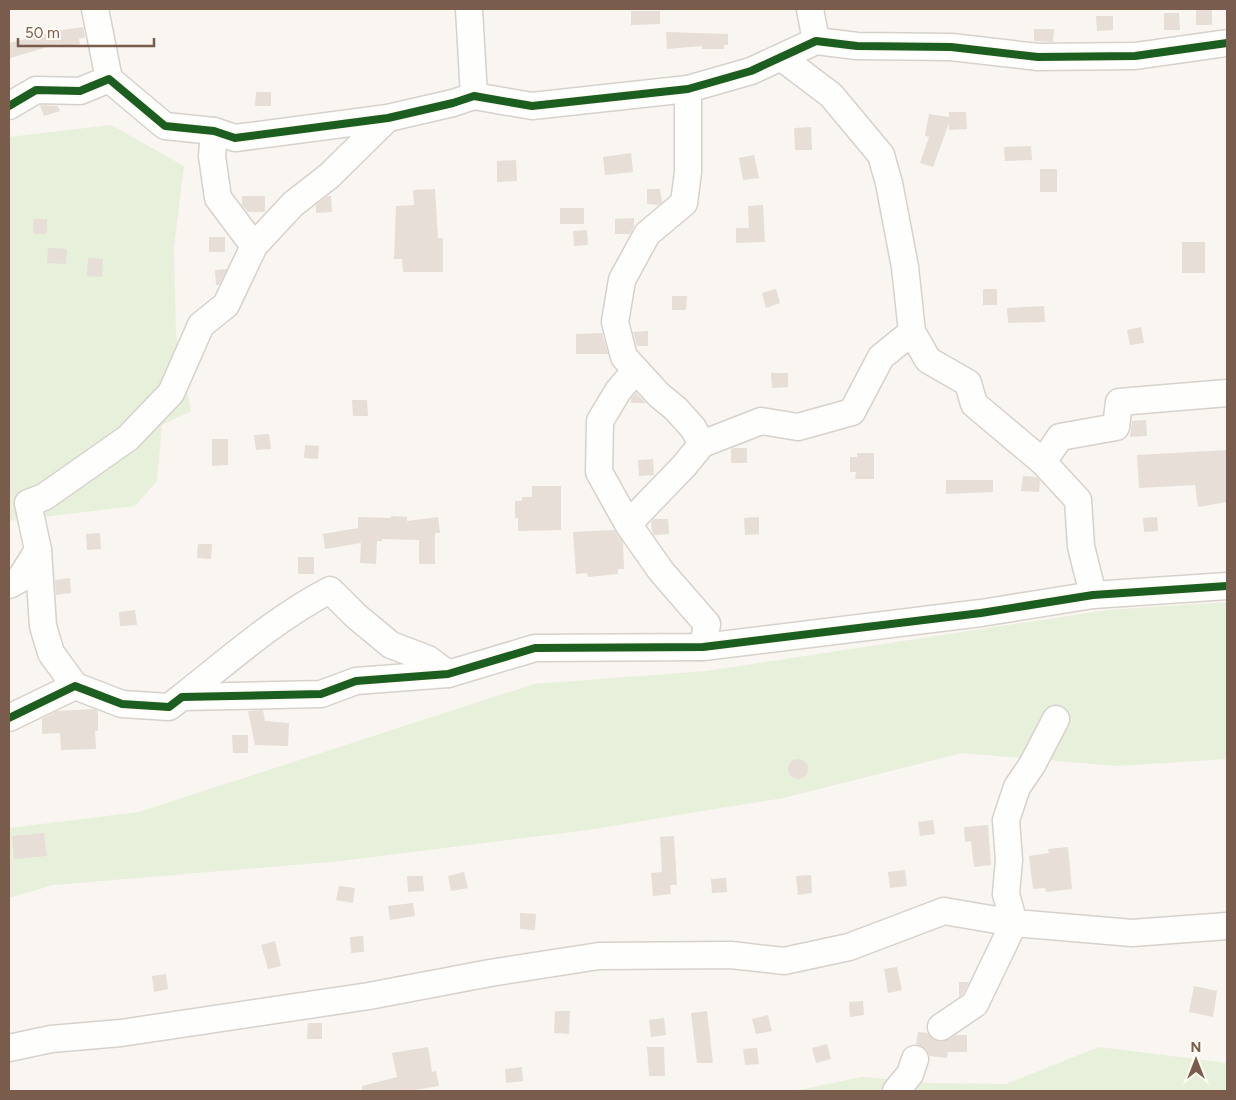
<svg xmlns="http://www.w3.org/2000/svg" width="1236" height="1100" font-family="Figtree,sans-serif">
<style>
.green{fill:#e7f0db}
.building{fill:#e6ded7}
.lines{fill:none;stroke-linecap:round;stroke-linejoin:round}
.minor-casing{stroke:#d7d1cb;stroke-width:29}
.minor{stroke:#fefefd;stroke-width:26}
.cycleway-casing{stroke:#fffaf3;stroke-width:11}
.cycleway{stroke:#1b5e20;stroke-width:8}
</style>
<rect width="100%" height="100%" fill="#f9f5f0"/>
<g class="green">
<polygon points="111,125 184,166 174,247 176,334 191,411 162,425 157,481 135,506 9,521 9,137"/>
<polygon points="1227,602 1227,759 1118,766 962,753 783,798 588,830 341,861 53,885 9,898 9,828 139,812 534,684 707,671 1107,610"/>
<polygon points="1099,1047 1227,1063 1227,1091 794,1091 862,1077 929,1083 1006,1084"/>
</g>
<g class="building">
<rect x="1196" y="9" width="16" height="16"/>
<polygon points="631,11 660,11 660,24 631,25"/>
<polygon points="1164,13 1179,13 1180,30 1164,30"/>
<polygon points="1096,16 1113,16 1113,30 1097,31"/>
<polygon points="83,27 85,37 79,39 80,44 58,47 58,44 10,58 10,43 55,31"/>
<polygon points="1034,29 1054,29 1053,42 1034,41"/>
<polygon points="666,32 728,34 728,45 724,45 724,49 702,49 702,46 667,49"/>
<polygon points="256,92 271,92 271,106 255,106"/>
<polygon points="40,105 58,106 60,111 44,116"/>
<polygon points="949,112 966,112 967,129 949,130 949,123 933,167 920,163 929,137 925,136 929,114 949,117"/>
<polygon points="811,127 812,150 795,150 794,128"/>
<polygon points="1031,146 1032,160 1005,161 1004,147"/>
<polygon points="631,153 633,172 605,175 603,157"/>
<polygon points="754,155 759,178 743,180 739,158"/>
<polygon points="516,160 517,181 497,182 497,161"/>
<rect x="1040" y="169" width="17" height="23"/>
<polygon points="435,189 438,238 443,238 443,272 403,272 402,259 394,259 396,206 414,205 413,190"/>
<polygon points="647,189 660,189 662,202 658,205 647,204"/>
<polygon points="242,196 265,196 265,212 248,212 242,205"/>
<polygon points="328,196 331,196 332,212 316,213 316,205"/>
<polygon points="763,205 765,242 736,243 736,228 749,228 748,206"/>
<rect x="560" y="208" width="24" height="16"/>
<polygon points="634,218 634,226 630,234 615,234 615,219"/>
<polygon points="34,219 47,219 47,234 33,234"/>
<polygon points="587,230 588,245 574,246 573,231"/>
<rect x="209" y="237" width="16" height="15"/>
<rect x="1182" y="242" width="23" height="31"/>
<polygon points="48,248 67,249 66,264 47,263"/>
<polygon points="88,258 103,259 102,277 87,276"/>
<polygon points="227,269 219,285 216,285 215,270"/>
<polygon points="776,289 780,303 766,308 762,293"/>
<rect x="983" y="289" width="14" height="16"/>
<polygon points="672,296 687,296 686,310 672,310"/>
<polygon points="1044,306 1045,322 1008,323 1007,308"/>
<polygon points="1141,327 1144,343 1130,345 1127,330"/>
<polygon points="648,331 648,346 637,346 633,332"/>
<polygon points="602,333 608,354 576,354 576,334"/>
<polygon points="771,373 788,373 788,387 772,388"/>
<polygon points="636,393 646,403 631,403 631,399"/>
<polygon points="352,400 367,400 368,416 353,416"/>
<polygon points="1146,420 1147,436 1130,437 1132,421"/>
<polygon points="269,434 271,449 256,450 254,435"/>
<polygon points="212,439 228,439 228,465 212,466"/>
<polygon points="305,445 319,446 318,459 304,458"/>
<polygon points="734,448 747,448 747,463 731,463 731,449"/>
<polygon points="1227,450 1227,502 1198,507 1195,485 1139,488 1137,455"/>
<polygon points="857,453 874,453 874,479 855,479 856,472 850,472 850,457 857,457"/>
<polygon points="653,459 654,475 639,476 638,460"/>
<polygon points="1023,476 1037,477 1040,481 1039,492 1021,491"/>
<polygon points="946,480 993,480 993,492 946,494"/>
<polygon points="532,486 561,486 561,530 518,531 518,518 515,518 515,501 522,501 522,497 532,497"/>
<polygon points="391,516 407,517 407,521 438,517 440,533 435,533 435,564 419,564 419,540 382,539 382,541 377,541 376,564 360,563 361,543 325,549 323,534 358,528 358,517 391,518"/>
<polygon points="759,517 759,534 745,535 744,518"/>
<polygon points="1157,517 1158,531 1144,532 1143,518"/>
<polygon points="653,519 668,519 669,534 654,535 652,531 651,522"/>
<polygon points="614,530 623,542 624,569 618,569 618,574 588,577 587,573 576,574 573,532"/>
<polygon points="100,533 101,549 87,550 86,534"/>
<polygon points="198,544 212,544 211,559 197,558"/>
<rect x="298" y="557" width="16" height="17"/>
<polygon points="70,578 71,593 56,595 55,580"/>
<polygon points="135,610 137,625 120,626 119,612"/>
<polygon points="94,709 98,711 98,731 95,731 96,749 61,750 60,733 42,734 42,719 57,711"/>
<polygon points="263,710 265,721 289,723 288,746 255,745 248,711"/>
<polygon points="232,735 248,735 248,753 233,753"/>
<circle cx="798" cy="769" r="10"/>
<polygon points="933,820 935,834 920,836 918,822"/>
<polygon points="988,825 991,865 974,867 971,841 965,842 964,827"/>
<polygon points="44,833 47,856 14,859 12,836"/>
<polygon points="674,836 677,885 670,885 671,894 653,896 651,873 662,872 660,837"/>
<polygon points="1068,847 1072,889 1046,892 1045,888 1033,889 1029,856 1049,853 1048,849"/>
<polygon points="905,870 907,886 890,888 888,872"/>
<polygon points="464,872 468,888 451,891 448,876"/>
<polygon points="811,875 812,893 798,895 796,876"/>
<polygon points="407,876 423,876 424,891 408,892"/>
<polygon points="726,878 727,892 712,893 711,879"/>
<polygon points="339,886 355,888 353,903 336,900"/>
<polygon points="413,903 415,916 390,920 388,906"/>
<polygon points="520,913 536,914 535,930 520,929"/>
<polygon points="363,936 364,952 351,953 350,937"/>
<polygon points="275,941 281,966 268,969 261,945"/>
<polygon points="897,967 902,990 888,993 884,969"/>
<polygon points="166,974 168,989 154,992 152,976"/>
<polygon points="959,982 969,982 963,994 959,997"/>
<polygon points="1194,986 1217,991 1213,1017 1189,1012"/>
<polygon points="863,1001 864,1015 850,1017 849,1002"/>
<polygon points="555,1011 570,1011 569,1034 554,1033"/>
<polygon points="707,1011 713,1063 697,1063 691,1013"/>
<polygon points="768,1015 772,1031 756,1034 752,1019"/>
<polygon points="664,1018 666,1035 651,1037 649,1020"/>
<polygon points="308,1023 322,1023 322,1039 307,1039"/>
<polygon points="918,1032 928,1033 934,1040 942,1042 956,1035 967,1035 967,1052 948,1052 947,1058 930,1056 926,1049 916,1044"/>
<polygon points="827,1044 831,1059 816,1063 812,1048"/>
<polygon points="428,1047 432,1072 436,1071 439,1086 409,1091 362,1091 362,1086 397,1077 392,1053"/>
<polygon points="647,1047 664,1047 665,1076 649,1076"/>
<polygon points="757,1048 759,1064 745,1065 743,1049"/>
<polygon points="522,1067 523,1081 506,1083 505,1069"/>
</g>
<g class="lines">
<defs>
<g id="minor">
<polyline points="95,9 109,79"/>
<polyline points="469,9 474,96"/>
<polyline points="810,9 816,41"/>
<polyline points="688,89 688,172 684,203 647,234 622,280 615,322 624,357 659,395 676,409 693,428 702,444"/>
<polyline points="9,106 36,90 80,91 109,79 165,126 214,131 235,138 388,118 453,103 474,96 532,106 688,89 751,71 816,41 857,46 951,47 1038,57 1135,56 1227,43"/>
<polyline points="214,131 212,156 218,198 254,246"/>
<polyline points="912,332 928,360 968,383 974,404 1043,462 1078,500 1081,546 1093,595"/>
<polyline points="1043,462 1060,437 1116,427 1119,402 1227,393"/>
<polyline points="628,524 599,472 600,421 618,391 636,370"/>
<polyline points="38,550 43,626 51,653 75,686"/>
<polyline points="9,585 20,579 38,550 28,503 44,497 128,438 171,393 201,325 226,305 254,246 293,204 329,176 388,118"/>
<polyline points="703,647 707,624 661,571 628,524 684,466 702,444 761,421 798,427 852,412 881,357 912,332 905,267 889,183 881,155 831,95 782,58"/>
<path d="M182,697C230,659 276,618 330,590L356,616L391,645L428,659L448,674"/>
<polyline points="9,718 75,686 122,704 169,707 182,697 321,694 356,681 448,674 535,648 703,647 981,613 1093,595 1227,586"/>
<polyline points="941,1027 975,1004 1014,923 1006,894 1009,860 1006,820 1017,787 1032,765 1056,719"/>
<polyline points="9,1048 51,1039 121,1033 369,996 490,973 599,956 731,955 784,961 849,947 944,911 1014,923 1132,933 1227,926"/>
<polyline points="896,1091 910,1074 915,1059"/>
</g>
</defs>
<use href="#minor" class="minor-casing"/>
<use href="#minor" class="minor"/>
<defs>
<g id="cycleway">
<polyline points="9,106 36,90 80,91 109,79 165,126 214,131 235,138 388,118 453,103 474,96 532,106 688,89 751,71 816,41 857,46 951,47 1038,57 1135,56 1227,43"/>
<polyline points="9,718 75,686 122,704 169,707 182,697 321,694 356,681 448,674 535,648 703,647 981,613 1093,595 1227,586"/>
</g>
</defs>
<use href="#cycleway" class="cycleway-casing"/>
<use href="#cycleway" class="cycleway"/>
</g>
<rect width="1236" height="1100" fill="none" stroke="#7a5c4d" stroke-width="20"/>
<g transform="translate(1196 1060)" stroke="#fffaf3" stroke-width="4" paint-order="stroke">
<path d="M0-4L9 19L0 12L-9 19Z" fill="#7a5c4d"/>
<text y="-8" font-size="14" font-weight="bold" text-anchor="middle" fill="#7a5c4d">N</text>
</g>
<path d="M18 38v8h136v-8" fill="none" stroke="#7a5c4d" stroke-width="2.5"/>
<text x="25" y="38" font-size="15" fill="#7a5c4d" stroke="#fffaf3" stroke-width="4" paint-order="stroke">50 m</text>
</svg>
